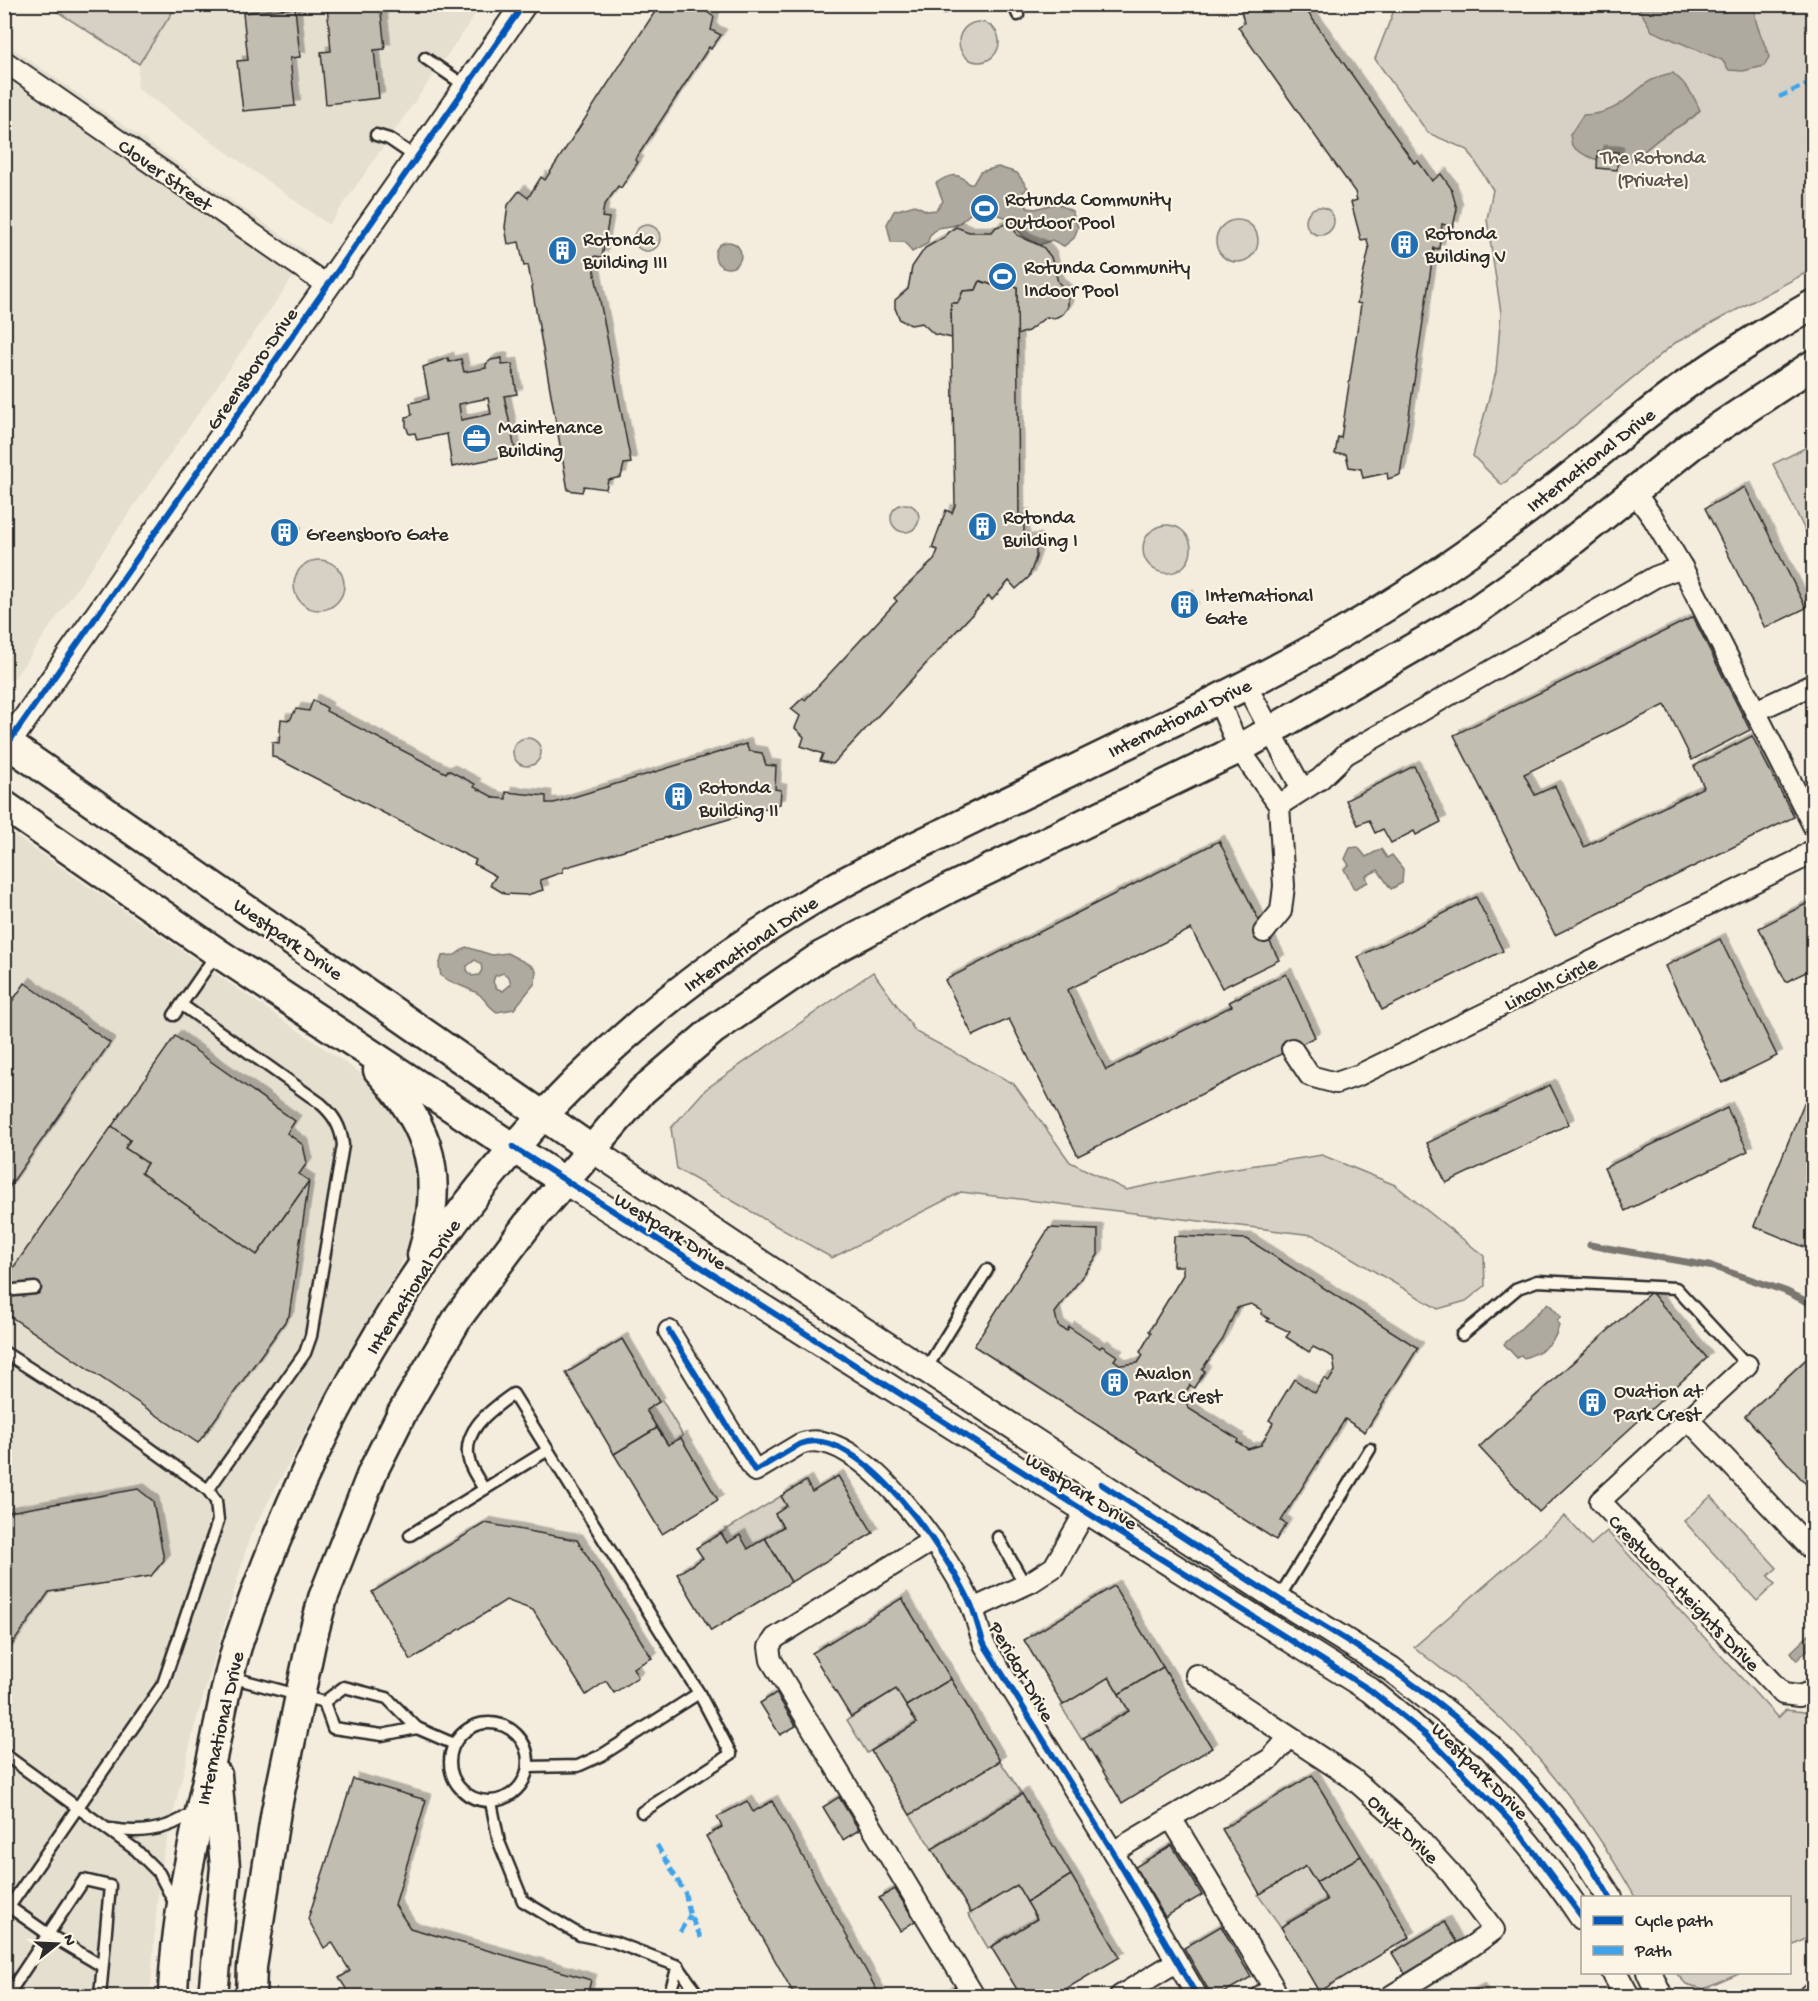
<svg xmlns="http://www.w3.org/2000/svg" width="1818" height="2001" font-family="'Gochi Hand',sans-serif">
<style>
.built{fill:#e5dfd0}
.green{fill:#d6d1c4;stroke:#807e78;stroke-width:1.5}
.water{fill:#afaaa0;stroke:#7a7771;stroke-width:1.5;fill-rule:evenodd}
.lines{fill:none;stroke-linecap:round;stroke-linejoin:round}
.stream{stroke:#7a7771;stroke-width:7}
.building{fill:#c2bdb1;stroke:#2b2b2b;stroke-width:1.5;fill-rule:evenodd;filter:url(#shadow)}
.service-casing{stroke:#2b2b2b;stroke-width:15}
.minor-casing{stroke:#2b2b2b;stroke-width:24}
.tertiary-casing{stroke:#2b2b2b;stroke-width:28}
.secondary-casing{stroke:#2b2b2b;stroke-width:33}
.service{stroke:#fcf5e5;stroke-width:10}
.minor{stroke:#fcf5e5;stroke-width:20}
.tertiary{stroke:#fcf5e5;stroke-width:24}
.secondary{stroke:#fcf5e5;stroke-width:28}
.quiet{stroke:#3ea3eb;stroke-width:4.5;stroke-dasharray:9 4.5;stroke-linecap:butt}
.cycleway-casing{stroke:#fcf5e5;stroke-width:10}
.cycleway{stroke:#0057b8;stroke-width:6}
.labels{text-anchor:middle;stroke-width:4.5;stroke-linejoin:round;paint-order:stroke}
.park-label{font-size:20px;fill:#565451;stroke:#fcf5e5}
.street-label{font-size:20px;fill:#2b2b2b;stroke:#fcf5e5}
.poi-label{font-size:20px;fill:#2b2b2b;stroke:#fcf5e5;text-anchor:start}
</style>
<defs>
<filter id="shadow"><feDropShadow dx="5.5" dy="-5.5" stdDeviation="0" flood-color="#0004"/></filter>
</defs>
<rect width="100%" height="100%" fill="#f4edde"/>
<filter id="ink" filterUnits="userSpaceOnUse"><feTurbulence type="fractalNoise" baseFrequency=".0167" numOctaves="2"/><feDisplacementMap in="SourceGraphic" scale="12" xChannelSelector="R" yChannelSelector="G"/><feConvolveMatrix kernelMatrix="1 2 1 2 8 2 1 2 1" color-interpolation-filters="sRGB"/></filter>
<g filter="url(#ink)">
<g class="built">
<polygon points="177,5 482,5 329,225 137,88 139,64"/>
<polygon points="5,43 309,254 16,676 5,685"/>
<polygon points="5,833 11,833 392,1095 428,1184 413,1243 332,1382 250,1536 194,1728 163,1856 158,1889 150,1996 5,1996"/>
</g>
<g class="green">
<polygon points="47,5 177,5 139,64"/>
<polygon points="1396,5 1813,5 1813,269 1675,343 1502,485 1473,456 1496,372 1501,313 1487,219 1493,190 1468,150 1428,133 1375,59"/>
<circle cx="979" cy="42" r="20"/>
<circle cx="1320" cy="221" r="14"/>
<circle cx="1237" cy="241" r="21"/>
<circle cx="647" cy="238" r="13"/>
<polygon points="1813,444 1813,547 1773,464"/>
<circle cx="905" cy="518" r="14"/>
<circle cx="1167" cy="549" r="24"/>
<circle cx="319" cy="585" r="25"/>
<circle cx="527" cy="752" r="14"/>
<polygon points="873,972 916,1032 1014,1084 1070,1162 1126,1190 1216,1171 1322,1155 1395,1185 1484,1256 1485,1286 1466,1301 1438,1309 1313,1235 961,1192 832,1258 677,1169 671,1128 706,1089"/>
<polygon points="662,1400 683,1436 668,1445 646,1410"/>
<polygon points="781,1496 787,1506 775,1514 783,1527 748,1549 727,1543 721,1533"/>
<polygon points="1711,1496 1777,1568 1768,1576 1775,1584 1757,1601 1684,1521"/>
<path d="M1565,1516L1591,1545L1607,1531L1778,1718L1786,1710L1813,1713V1935L1790,1947V1898L1635,1897C1600,1835 1554,1771 1503,1721C1475,1694 1443,1671 1414,1647Z"/>
<polygon points="1109,1677 1129,1711 1082,1740 1061,1706"/>
<polygon points="896,1689 917,1723 867,1753 847,1720"/>
<polygon points="1000,1761 1022,1794 932,1849 910,1815"/>
<polygon points="1306,1866 1327,1900 1281,1927 1258,1895"/>
<polygon points="1017,1885 1037,1919 988,1948 968,1914"/>
<polygon points="1676,1973 1741,1973 1704,1989 1686,1984"/>
</g>
<g class="water">
<path d="M1637,5H1756C1751,21 1765,41 1769,57L1764,66L1743,71L1729,70L1722,60L1652,31Z"/>
<path d="M1673,73C1686,84 1694,95 1700,110C1692,121 1678,126 1666,134C1654,141 1641,156 1629,161C1612,168 1584,157 1572,146L1570,135L1583,115C1632,114 1632,79 1673,73Z"/>
<path d="M998,167L1017,173L1028,188L1023,192L1022,200L1028,208L1035,209L1057,203L1072,211L1078,227L1074,238L1064,246L1052,240L1040,245L1023,236L1008,218L985,211L970,214L957,225L938,228L930,235L927,244L912,252L905,242H891L887,224L894,211L915,205L927,211L936,210L943,201L936,183C948,175 959,171 969,184H973L980,172Z"/>
<circle cx="728" cy="255" r="13"/>
<polygon points="1358,847 1366,857 1381,849 1387,858 1392,855 1403,869 1402,883 1391,889 1378,870 1366,876 1368,882 1354,889 1344,869 1349,865 1345,859 1350,848"/>
<path d="M466,947L492,955L507,953L532,966L536,971L535,983L514,1009L497,1012C489,1007 486,1001 480,995C473,989 452,984 441,976L439,966L442,956L455,955ZM475,960L481,964L482,970L479,975L472,976L467,970V966ZM503,973L509,977L511,984L503,991L496,988L493,982L495,976Z"/>
<path d="M1548,1303L1561,1317L1557,1321L1559,1325C1555,1345 1541,1352 1524,1358L1521,1355L1517,1358L1504,1344Z"/>
<polygon points="1813,1631 1813,1645 1797,1660 1791,1652"/>
</g>
<g class="lines">
<polyline class="stream" points="1590,1245 1714,1267 1785,1291 1814,1305"/>
</g>
<g class="building">
<polygon points="380,4 385,49 374,50 379,98 326,104 321,52 331,51 327,5"/>
<polygon points="660,4 705,4 704,10 714,17 711,30 721,35 711,49 709,47 635,160 638,162 621,188 618,186 604,206 602,217 609,218 602,257 595,256 593,264 631,463 624,464 621,477 608,480 606,489 584,486 582,492 568,490 528,265 524,266 519,242 508,244 505,227 508,205 519,191 528,198 541,177 545,180"/>
<polygon points="1248,4 1302,4 1414,163 1418,161 1432,181 1441,174 1451,188 1457,209 1453,227 1442,224 1439,249 1434,248 1400,475 1388,479 1387,473 1363,478 1361,469 1349,467 1346,454 1335,454 1338,437 1341,438 1361,304 1357,303 1369,249 1367,239 1361,240 1351,202 1357,200 1355,192 1238,27 1244,23 1241,10"/>
<polygon points="295,8 300,57 290,58 295,106 243,111 237,61 248,60 243,13"/>
<polygon points="1598,151 1618,152 1617,170 1597,168"/>
<polygon points="1006,224 1014,229 1017,235 1043,247 1051,257 1058,282 1068,293 1068,307 1063,314 1055,318 1046,317 1028,331 1017,335 1017,287 1004,282 1001,288 980,281 976,290 963,291 958,303 951,303 952,338 934,334 922,323 911,325 900,320 895,308 895,300 908,289 912,267 925,248 945,237 948,232 956,227 969,232 992,232 996,227"/>
<polygon points="980,281 1001,288 1004,282 1017,287 1019,515 1024,515 1024,540 1036,539 1036,557 1029,577 1016,589 1009,581 992,600 989,596 833,764 820,761 823,754 801,746 804,737 795,728 800,716 791,709 803,698 805,700 897,601 894,598 934,560 938,550 932,548 946,510 952,513 955,505 951,303 958,303 963,291 976,290"/>
<path d="M448,358L449,362L461,359L464,372L486,368V364L491,360L502,358V365L512,364L517,394L504,396L516,454L452,467L447,434L417,440L415,433L409,434L406,426V417L412,415L410,403L429,399L423,367ZM488,398L491,414L461,420L459,404Z"/>
<polygon points="1745,487 1806,608 1765,628 1705,508"/>
<polygon points="283,522 296,533 287,544 274,534"/>
<polygon points="1187,595 1193,609 1181,615 1175,601"/>
<polygon points="1693,617 1750,730 1692,760 1665,705 1524,774 1535,795 1555,786 1584,847 1704,787 1694,766 1752,736 1794,817 1555,935 1454,735"/>
<polygon points="313,700 327,708 326,711 446,773 448,770 475,784 474,787 495,798 506,799 506,792 546,796 546,803 554,803 746,744 749,751 762,753 766,765 776,766 775,789 781,790 780,804 563,868 563,872 540,880 543,890 527,895 505,894 490,885 496,876 474,864 476,860 272,756 272,742 279,743 281,719 290,720 296,709 309,711"/>
<polygon points="1414,766 1441,822 1416,835 1414,831 1391,843 1383,829 1375,833 1369,820 1358,825 1346,800"/>
<polygon points="1219,841 1279,960 1222,988 1191,929 1067,990 1106,1070 1232,1006 1229,1002 1286,974 1315,1037 1078,1156 1009,1019 973,1036 945,980"/>
<polygon points="1476,897 1503,951 1382,1010 1358,957"/>
<polygon points="1814,900 1814,968 1786,982 1759,928"/>
<polygon points="1720,939 1777,1056 1722,1083 1665,966"/>
<polygon points="25,983 110,1043 4,1194 4,1013"/>
<polygon points="175,1036 295,1121 287,1133 303,1145 307,1163 299,1174 309,1181 257,1255 141,1173 147,1163 125,1148 130,1140 112,1126"/>
<polygon points="1550,1085 1569,1124 1446,1183 1427,1143"/>
<polygon points="1804,1103 1814,1107 1814,1237 1809,1249 1754,1226"/>
<polygon points="1727,1108 1748,1151 1625,1211 1604,1168"/>
<polygon points="112,1126 130,1140 125,1148 147,1163 141,1173 257,1255 309,1181 289,1316 198,1443 4,1312 4,1281"/>
<path d="M1049,1228L1098,1230V1255L1055,1313L1058,1326L1067,1331L1069,1327L1100,1348L1102,1346L1117,1356L1114,1360L1121,1365L1138,1363L1143,1355L1140,1352L1151,1333L1149,1331L1183,1275V1266H1173L1174,1236L1247,1239L1418,1348L1365,1432L1345,1419L1281,1521L1286,1524L1276,1540L974,1346ZM1251,1304L1262,1310L1261,1314L1269,1319L1267,1321L1290,1332L1286,1337L1309,1352L1313,1347L1333,1357L1335,1371L1329,1381L1324,1378L1315,1393L1294,1379L1269,1420L1273,1423L1261,1445L1248,1449L1237,1442L1238,1439L1188,1408L1184,1394L1190,1385L1194,1388L1205,1371L1202,1369L1223,1339L1237,1308Z"/>
<polygon points="1651,1292 1707,1358 1539,1512 1479,1447"/>
<polygon points="622,1339 659,1402 646,1410 657,1428 614,1454 566,1373"/>
<polygon points="1814,1352 1814,1493 1745,1416"/>
<polygon points="657,1428 668,1445 681,1438 718,1500 662,1534 614,1454"/>
<polygon points="838,1476 873,1533 791,1582 765,1538 783,1527 775,1514 787,1506 781,1496 806,1481 812,1492"/>
<polygon points="138,1489 153,1501 164,1560 151,1576 49,1592 4,1656 4,1513"/>
<polygon points="485,1523 577,1540 652,1658 633,1668 638,1677 614,1693 606,1681 586,1695 533,1610 506,1600 411,1660 372,1592"/>
<polygon points="721,1533 727,1543 740,1535 748,1549 765,1538 791,1582 711,1631 677,1574 703,1558 696,1548"/>
<polygon points="1114,1586 1163,1667 1119,1694 1109,1677 1063,1705 1024,1640"/>
<polygon points="902,1598 951,1679 906,1706 896,1689 851,1717 812,1653"/>
<polygon points="1163,1667 1212,1748 1122,1803 1083,1738 1129,1711 1119,1694"/>
<polygon points="951,1679 1000,1761 910,1815 871,1751 917,1723 906,1706"/>
<polygon points="776,1693 796,1726 780,1735 760,1703"/>
<polygon points="1312,1775 1361,1856 1316,1882 1306,1866 1260,1894 1222,1829"/>
<polygon points="353,1779 426,1800 395,1905 410,1928 591,1980 587,1996 351,1996 339,1978 350,1971 332,1942 324,1948 308,1919"/>
<polygon points="1022,1794 1071,1875 1027,1902 1017,1885 971,1913 932,1849"/>
<polygon points="839,1797 859,1830 843,1840 823,1807"/>
<polygon points="747,1801 753,1812 772,1801 880,1996 795,1996 706,1836 722,1827 717,1817"/>
<polygon points="1172,1845 1202,1895 1165,1917 1135,1867"/>
<polygon points="1361,1856 1410,1937 1319,1992 1281,1927 1327,1900 1316,1882"/>
<polygon points="1071,1875 1120,1957 1054,1996 1021,1996 991,1947 1037,1919 1027,1902"/>
<polygon points="895,1889 915,1921 900,1931 879,1898"/>
<polygon points="1444,1922 1457,1943 1405,1974 1392,1953"/>
<polygon points="1221,1926 1251,1977 1218,1996 1212,1996 1184,1948"/>
<polygon points="955,1987 961,1996 940,1996"/>
<polygon points="1479,1989 1483,1996 1465,1996"/>
</g>
<g class="lines">
<defs>
<g id="service">
<polyline points="1013,4 1018,15"/>
<polyline points="943,7 944,4"/>
<polyline points="425,58 467,87"/>
<polyline points="376,135 389,139 417,158"/>
<path d="M182,1005L320,1103C334,1115 341,1127 343,1145L311,1336L305,1353L208,1490"/>
<polyline points="174,1015 217,953"/>
<polyline points="4,1291 35,1288"/>
<polyline points="1462,1335 1518,1288 1537,1281 1676,1288 1747,1365"/>
<polyline points="4,1352 115,1423 208,1490 216,1501 218,1521 163,1684 9,1907"/>
<polyline points="926,1369 987,1270"/>
<path d="M484,1489C479,1481 473,1472 470,1464C459,1431 491,1410 513,1394L699,1693L731,1754L642,1812"/>
<polyline points="410,1535 548,1450"/>
<polyline points="998,1537 1025,1585"/>
<polyline points="1278,1599 1370,1449"/>
<polyline points="230,1677 324,1702"/>
<polyline points="324,1702 344,1687 387,1698 417,1728 454,1744"/>
<polyline points="324,1702 333,1728 382,1735 417,1728"/>
<circle cx="489" cy="1762" r="39"/>
<polyline points="4,1754 136,1850 159,1873 174,1902"/>
<polyline points="529,1767 578,1766 602,1755 699,1693"/>
<polyline points="491,1802 499,1842 523,1901 580,1935 614,1942 678,1966 699,1996"/>
<path d="M110,1829C140,1834 169,1831 194,1811"/>
<polyline points="5,1904 48,1934 102,1966"/>
<polyline points="7,1996 84,1880 110,1886 100,1996"/>
<polyline points="669,1996 678,1966"/>
</g>
<g id="minor">
<polyline points="4,61 328,286"/>
<polyline points="1635,493 1653,518 1682,567 1814,827"/>
<polyline points="1246,685 1302,789"/>
<polyline points="1218,699 1239,749 1279,805 1284,886 1281,911 1264,932"/>
<polyline points="1756,711 1814,684"/>
<polyline points="1279,805 1320,779 1346,754 1655,577 1682,567"/>
<polyline points="1292,1049 1310,1076 1336,1083 1359,1075 1797,861 1814,849"/>
<path d="M669,1331L755,1471L800,1444C858,1420 953,1561 972,1607C977,1620 979,1633 985,1646L1113,1852L1197,1996"/>
<polyline points="1747,1365 1600,1501 1783,1694 1799,1696 1814,1691"/>
<polyline points="1688,1419 1814,1552"/>
<polyline points="933,1540 775,1638 769,1647 771,1660 974,1996"/>
<polyline points="973,1609 1031,1582 1054,1567 1101,1484"/>
<polyline points="1196,1675 1352,1778 1410,1829 1451,1874 1494,1930 1472,1946 1391,1996"/>
<polyline points="1171,1818 1274,1988 1261,1996"/>
<polyline points="1113,1852 1270,1759 1289,1738"/>
<polyline points="1120,1996 1176,1962"/>
</g>
<g id="tertiary">
<polyline points="4,749 524,4"/>
<polyline points="591,1149 775,1272 1278,1599 1391,1669 1490,1747 1529,1788 1573,1841 1610,1898"/>
<path d="M565,1182L1370,1690C1453,1757 1523,1828 1582,1917"/>
<polyline points="1614,1972 1627,1996"/>
<polyline points="1649,1972 1660,1996"/>
<polyline points="1811,1996 1814,1995"/>
</g>
<g id="secondary">
<polyline points="4,741 591,1149"/>
<polyline points="4,805 218,953 565,1182"/>
<path d="M378,1070C432,1128 445,1178 422,1255"/>
<path d="M173,1996C175,1917 194,1839 211,1762C220,1722 226,1679 239,1640C342,1335 519,1080 796,910C849,877 906,851 962,824C1089,761 1219,703 1342,633C1414,592 1484,543 1549,493C1599,455 1645,412 1697,377C1734,351 1774,327 1814,304"/>
<polyline points="213,1996 225,1867 217,1775"/>
<polyline points="251,1996 252,1967 276,1811 311,1643 323,1598 373,1471 402,1413 459,1316 528,1224 642,1091 713,1030 821,956 948,889 1239,749 1468,616 1552,557 1692,445 1814,364"/>
</g>
</defs>
<use href="#service" class="service-casing"/>
<use href="#minor" class="minor-casing"/>
<use href="#tertiary" class="tertiary-casing"/>
<use href="#secondary" class="secondary-casing"/>
<use href="#service" class="service"/>
<use href="#minor" class="minor"/>
<use href="#tertiary" class="tertiary"/>
<use href="#secondary" class="secondary"/>
<g class="quiet">
<polyline points="1779,97 1814,81"/>
<polyline points="657,1845 685,1893 690,1915 701,1938"/>
<polyline points="680,1932 690,1915"/>
</g>
<defs>
<g id="cycleway">
<polyline points="4,749 524,4"/>
<polyline points="513,1147 1048,1488 1370,1690 1426,1735 1513,1824 1582,1917"/>
<path d="M669,1331L755,1471L800,1444C858,1420 953,1561 972,1607C977,1620 979,1633 985,1646L1113,1852L1197,1996"/>
<path d="M1101,1484C1160,1522 1218,1561 1277,1598C1314,1621 1352,1642 1388,1667C1476,1726 1558,1805 1610,1898"/>
</g>
</defs>
<use href="#cycleway" class="cycleway-casing"/>
<use href="#cycleway" class="cycleway"/>
</g>
</g>
<defs>
<symbol id="stadium-disc" viewBox="-11 -11 22 22"><circle r="9.5" fill="#1f6fb2" stroke="#fcf5e5"/><path d="M0-5a6.5 5 0 1 0 0 10a6.5 5 0 1 0 0-10ZM-3.5-1.8h7v3.6h-7Z" fill="#fff"/></symbol>
<symbol id="building-disc" viewBox="-11 -11 22 22"><circle r="9.5" fill="#1f6fb2" stroke="#fcf5e5"/><path d="M-4-6H4V6H1V3H-1V6H-4ZM-2.5-4.3h1.7v1.8h-1.7ZM.8-4.3h1.7v1.8H.8ZM-2.5-1h1.7V.8h-1.7ZM.8-1h1.7V.8H.8Z" fill="#fff"/></symbol>
<symbol id="office-disc" viewBox="-11 -11 22 22"><circle r="9.5" fill="#1f6fb2" stroke="#fcf5e5"/><path d="M-6-3h4V-5.5h4V-3h4V5H-6ZM-1-4.5V-3h2v-1.5ZM-6 0V1H6V0Z" fill="#fff"/></symbol>
</defs>
<g fill-rule="evenodd">
<use href="#stadium-disc" x="968" y="192" width="33" height="33"/>
<use href="#building-disc" x="1388" y="228" width="33" height="33"/>
<use href="#building-disc" x="546" y="234" width="33" height="33"/>
<use href="#stadium-disc" x="986" y="260" width="33" height="33"/>
<use href="#office-disc" x="460" y="422" width="33" height="33"/>
<use href="#building-disc" x="966" y="510" width="33" height="33"/>
<use href="#building-disc" x="268" y="516" width="33" height="33"/>
<use href="#building-disc" x="1168" y="588" width="33" height="33"/>
<use href="#building-disc" x="662" y="780" width="33" height="33"/>
<use href="#building-disc" x="1098" y="1366" width="33" height="33"/>
<use href="#building-disc" x="1576" y="1386" width="33" height="33"/>
</g>
<g class="labels">
<g class="park-label">
<text x="1653" y="163">The Rotonda<tspan x="1653" dy="23">(Private)</tspan></text>
</g>
<g class="street-label">
<text transform="translate(166 174) rotate(35)" y="7">Clover Street</text>
<text transform="translate(251 368) rotate(-55)" y="7">Greensboro Drive</text>
<text transform="translate(1590 459) rotate(-38)" y="7">International Drive</text>
<text transform="translate(1179 717) rotate(-26)" y="7">International Drive</text>
<text transform="translate(289 938) rotate(35)" y="7">Westpark Drive</text>
<text transform="translate(750 943) rotate(-34)" y="7">International Drive</text>
<text transform="translate(1550 982) rotate(-26)" y="7">Lincoln Circle</text>
<text transform="translate(671 1230) rotate(32)" y="7">Westpark Drive</text>
<text transform="translate(412 1286) rotate(-57)" y="7">International Drive</text>
<text transform="translate(1082 1490) rotate(32)" y="7">Westpark Drive</text>
<text transform="translate(1685 1592) rotate(46)" y="7">Crestwood Heights Drive</text>
<text transform="translate(1023 1671) rotate(60)" y="7">Peridot Drive</text>
<text transform="translate(219 1728) rotate(-77)" y="7">International Drive</text>
<text transform="translate(1481 1770) rotate(45)" y="7">Westpark Drive</text>
<text transform="translate(1404 1828) rotate(44)" y="7">Onyx Drive</text>
</g>
<g class="poi-label">
<text x="1005" y="205">Rotunda Community<tspan x="1005" dy="23">Outdoor Pool</tspan></text>
<text x="1425" y="239">Rotonda<tspan x="1425" dy="23">Building V</tspan></text>
<text x="583" y="245">Rotonda<tspan x="583" dy="23">Building III</tspan></text>
<text x="1024" y="273">Rotunda Community<tspan x="1024" dy="23">Indoor Pool</tspan></text>
<text x="498" y="433">Maintenance<tspan x="498" dy="23">Building</tspan></text>
<text x="1003" y="523">Rotonda<tspan x="1003" dy="23">Building I</tspan></text>
<text x="306" y="540">Greensboro Gate</text>
<text x="1205" y="601">International<tspan x="1205" dy="23">Gate</tspan></text>
<text x="699" y="793">Rotonda<tspan x="699" dy="23">Building II</tspan></text>
<text x="1135" y="1379">Avalon<tspan x="1135" dy="23">Park Crest</tspan></text>
<text x="1614" y="1397">Ovation at<tspan x="1614" dy="23">Park Crest</tspan></text>
</g>
</g>
<rect width="1818" height="2001" fill="none" stroke="#fcf5e5" stroke-width="24"/>
<rect x="12" y="12" width="1794" height="1977" fill="none" stroke="#2b2b2b" stroke-width="2" filter="url(#ink)"/>
<rect x="1581" y="1896" width="210" height="78" fill="#fcf5e5" stroke="#a8a49b" stroke-width="1.5"/>
<rect x="1593" y="1916" width="30" height="9" fill="#0057b8" stroke="#a8a49b" stroke-width="1.5"/>
<text x="1635" y="1926" font-size="18" fill="#2b2b2b">Cycle path</text>
<rect x="1593" y="1946" width="30" height="9" fill="#3ea3eb" stroke="#a8a49b" stroke-width="1.5"/>
<text x="1635" y="1956" font-size="18" fill="#2b2b2b">Path</text>
<g transform="translate(57 1944) rotate(72)" stroke="#fcf5e5" stroke-width="4.5" paint-order="stroke">
<path d="M0-4.5L10 22L0 15L-10 22Z" fill="#2b2b2b"/>
<text y="-9" font-size="16" font-weight="bold" text-anchor="middle" fill="#2b2b2b">N</text>
</g>
</svg>
